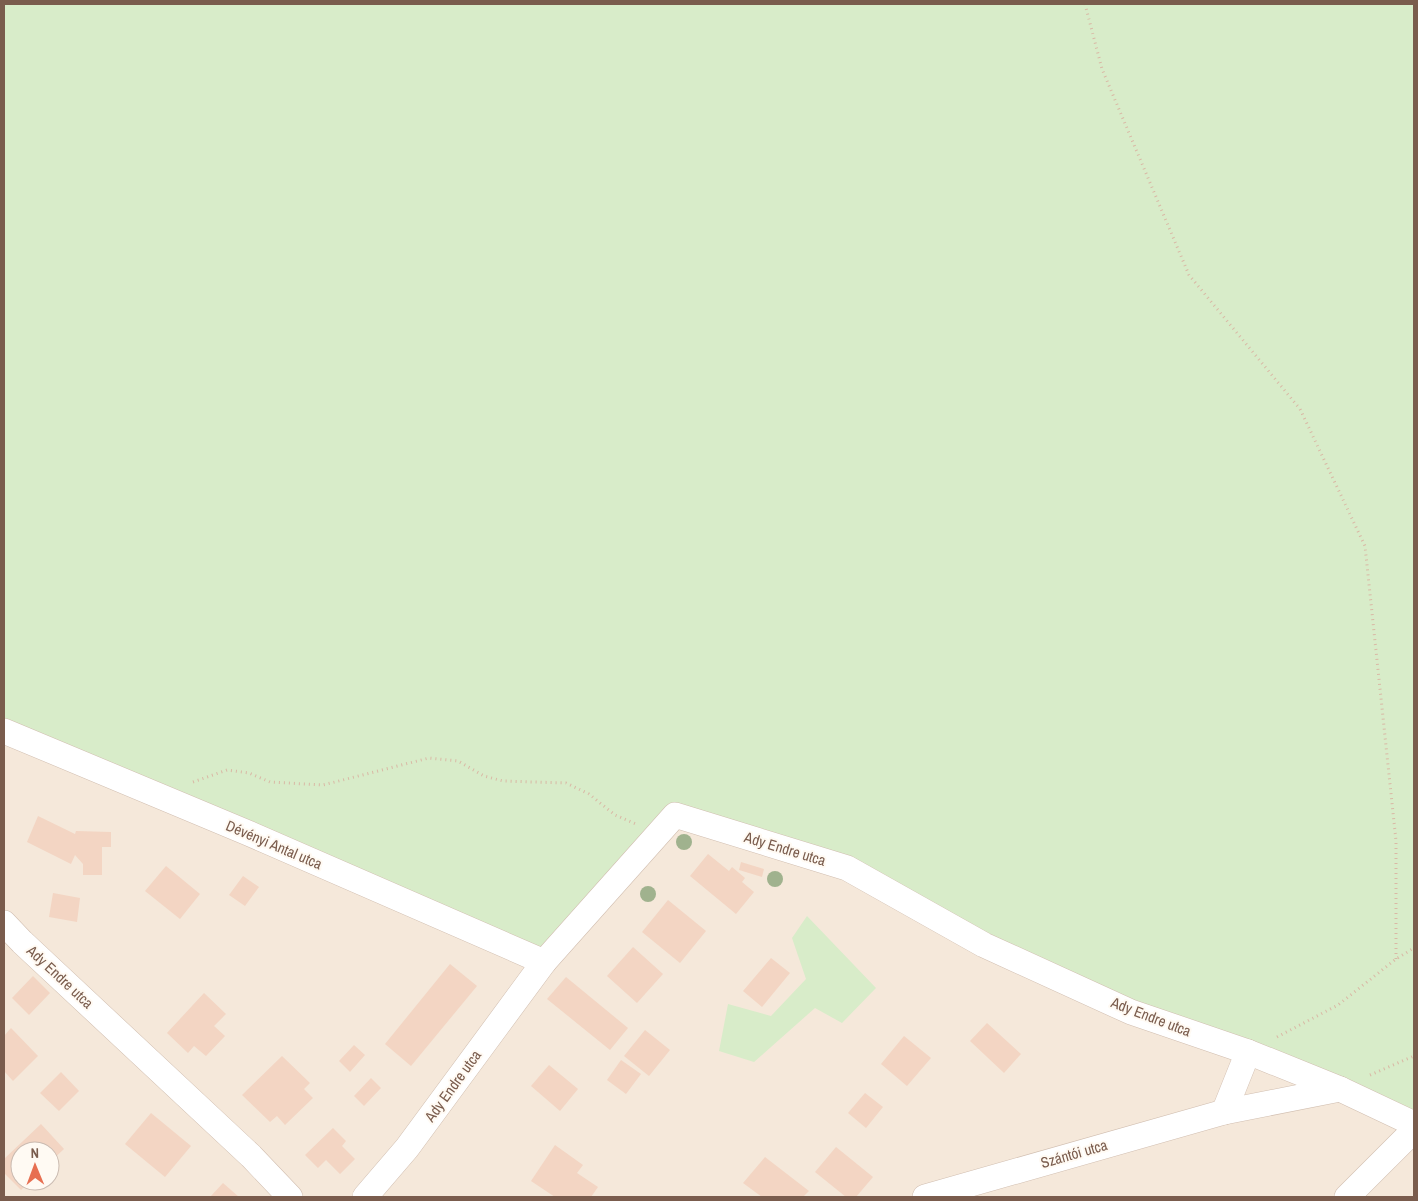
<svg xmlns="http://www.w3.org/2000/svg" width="1418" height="1201" font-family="'Archivo Narrow',sans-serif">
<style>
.residential{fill:#f5e8da;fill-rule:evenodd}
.green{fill:#d8ecc9}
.building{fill:#f3d5c3}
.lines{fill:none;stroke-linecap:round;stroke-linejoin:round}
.street-casing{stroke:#d1beb0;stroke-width:26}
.path{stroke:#d9b8a5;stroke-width:3;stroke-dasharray:1 4;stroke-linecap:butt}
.street{stroke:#fff;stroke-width:25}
.tree{fill:#a0b28e}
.labels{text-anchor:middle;stroke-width:4;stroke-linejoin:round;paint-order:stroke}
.street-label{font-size:15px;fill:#7a5c4d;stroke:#fffaf3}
</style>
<rect width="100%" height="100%" fill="#fdf6ec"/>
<path class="residential" d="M4,731L675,815L847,868L1414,1124V1197H4ZM20,1151H50V1181H20Z"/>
<g class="green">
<polygon points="4,4 1414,4 1414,1124 1131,1012 847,868 675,816 544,962 4,731"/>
<polygon points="807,916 876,988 842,1023 815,1008 754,1062 719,1051 728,1004 771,1016 806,979 792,938"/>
</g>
<g class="building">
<polygon points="38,816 75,834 76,831 111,832 111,847 102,847 102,875 83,875 83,864 75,855 71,864 27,842"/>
<polygon points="708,854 729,871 732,867 745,878 742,882 754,892 736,914 690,876"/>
<polygon points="741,862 764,869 762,877 739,870"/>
<polygon points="166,866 200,894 180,919 145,891"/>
<polygon points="243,876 259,887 245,906 229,895"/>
<polygon points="53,893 80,898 77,922 49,917"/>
<polygon points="668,900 706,931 680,963 642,932"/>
<polygon points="633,947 663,974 637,1003 607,976"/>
<polygon points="771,958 790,973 762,1007 743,991"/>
<polygon points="450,964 477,986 411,1066 385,1044"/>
<polygon points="33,976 50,993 29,1015 12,998"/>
<polygon points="566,977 628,1028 610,1050 547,999"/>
<polygon points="204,993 226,1014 214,1026 225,1036 206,1056 194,1046 188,1053 167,1033"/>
<polygon points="987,1023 1021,1054 1004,1073 970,1041"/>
<polygon points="11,1028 38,1056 13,1081 4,1071 4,1036"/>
<polygon points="645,1030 670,1050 649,1076 624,1056"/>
<polygon points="904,1036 931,1058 907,1086 881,1064"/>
<polygon points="354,1045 365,1055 350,1072 339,1061"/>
<polygon points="282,1056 310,1083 304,1089 313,1098 285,1125 277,1116 270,1122 242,1095"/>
<polygon points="621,1060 641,1074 626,1094 607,1080"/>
<polygon points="549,1065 578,1089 560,1111 531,1086"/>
<polygon points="61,1072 79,1091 59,1111 40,1093"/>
<polygon points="371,1078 381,1088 364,1106 354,1096"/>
<polygon points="865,1093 883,1107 866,1128 848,1113"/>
<polygon points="151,1113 191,1146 165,1177 125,1144"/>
<polygon points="41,1124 64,1149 50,1162 50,1151 20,1151 20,1181 30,1181 21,1190 4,1173 4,1159"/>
<polygon points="333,1128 346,1141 342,1146 355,1159 340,1174 326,1160 318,1168 305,1155"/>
<polygon points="555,1145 583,1165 577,1173 598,1187 591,1197 555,1197 531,1181"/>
<polygon points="836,1147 873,1177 856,1197 846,1197 815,1172"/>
<polygon points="765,1157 809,1191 803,1197 762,1197 743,1183"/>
<polygon points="223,1183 239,1197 210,1197"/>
</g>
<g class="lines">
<defs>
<g id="street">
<polyline points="4,731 248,833 544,962"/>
<polyline points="4,923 22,942 251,1156 290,1197"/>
<polyline points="1224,1112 1248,1052"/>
<polyline points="365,1197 407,1148 544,962 675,815 847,868 984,945 1131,1012 1248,1052 1340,1089 1414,1124"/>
<polyline points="925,1197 1224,1112 1340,1089"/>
<polyline points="1347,1197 1414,1130"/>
</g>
</defs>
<use href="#street" class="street-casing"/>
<g class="path">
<polyline points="1085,4 1102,69 1189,275 1300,409 1365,546 1396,841 1396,959"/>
<polyline points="193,782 227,770 249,773 270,782 323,785 429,758 458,761 484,776 503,781 566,783 589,794 615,815 636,824"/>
<polyline points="1277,1037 1338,1005 1396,959 1414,948"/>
<polyline points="1370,1075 1414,1056"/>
</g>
<use href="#street" class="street"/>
</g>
<g class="tree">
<circle cx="684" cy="842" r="8"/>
<circle cx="775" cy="879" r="8"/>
<circle cx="648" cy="894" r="8"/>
</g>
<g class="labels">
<g class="street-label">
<text transform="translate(274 845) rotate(23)" y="5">Dévényi Antal utca</text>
<text transform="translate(785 849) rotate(17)" y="5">Ady Endre utca</text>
<text transform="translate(60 977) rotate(43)" y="5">Ady Endre utca</text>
<text transform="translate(1151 1017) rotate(21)" y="5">Ady Endre utca</text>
<text transform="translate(453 1086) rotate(-54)" y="5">Ady Endre utca</text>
<text transform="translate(1074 1154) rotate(-16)" y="5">Szántói utca</text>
</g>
</g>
<rect width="1418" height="1201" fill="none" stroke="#7a5c4d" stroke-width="10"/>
<g transform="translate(35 1166) rotate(359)"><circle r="24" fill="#fffaf3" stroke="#cabbb1"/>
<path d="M0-4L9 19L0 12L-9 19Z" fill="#e76f51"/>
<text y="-8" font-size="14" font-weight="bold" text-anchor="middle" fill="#7a5c4d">N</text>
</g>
</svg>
